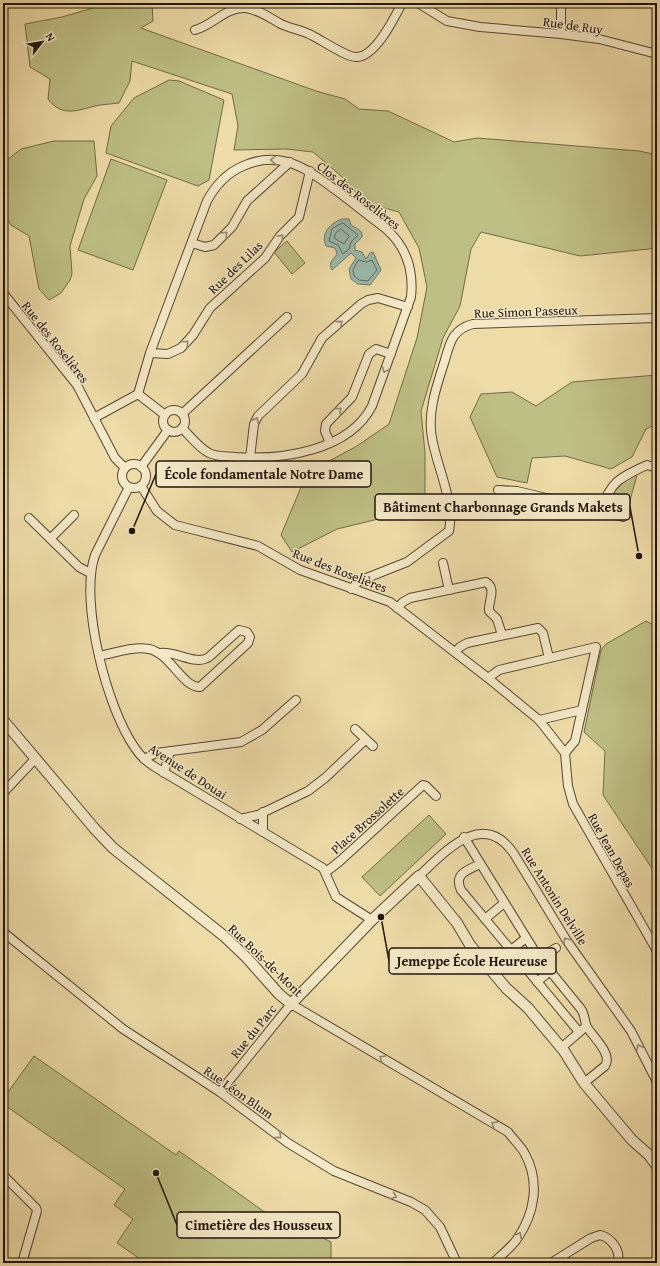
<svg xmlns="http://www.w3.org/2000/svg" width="660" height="1266" font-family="'Gentium Book Plus',serif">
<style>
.green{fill:#bebf84;stroke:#706a48}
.water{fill:#9abbad;stroke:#6a786d}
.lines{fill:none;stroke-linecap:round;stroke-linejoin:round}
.shore{stroke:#5e685d;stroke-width:1}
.minor-casing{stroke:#554634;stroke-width:10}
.tertiary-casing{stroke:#554634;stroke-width:12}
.minor{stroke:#f4e8c6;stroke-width:8}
.tertiary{stroke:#f4e8c6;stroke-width:10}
.oneway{stroke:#968973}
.labels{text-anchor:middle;stroke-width:3;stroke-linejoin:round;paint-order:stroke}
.street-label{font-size:13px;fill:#22140d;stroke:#f4e8c6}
.leader{fill:none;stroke:#22140d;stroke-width:1.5}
.callout-dot{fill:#22140d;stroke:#f4e8c6;stroke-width:1.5}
.callout{fill:#f4e8c6;stroke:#22140d;stroke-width:1.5}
.callout-label{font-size:14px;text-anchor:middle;font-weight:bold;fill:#22140d}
</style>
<rect width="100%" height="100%" fill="#eedca8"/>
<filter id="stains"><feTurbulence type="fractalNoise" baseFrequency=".005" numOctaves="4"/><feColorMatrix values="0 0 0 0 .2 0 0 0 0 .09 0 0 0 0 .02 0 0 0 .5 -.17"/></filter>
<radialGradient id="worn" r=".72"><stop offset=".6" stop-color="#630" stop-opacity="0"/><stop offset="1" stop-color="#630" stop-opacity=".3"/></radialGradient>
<g class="green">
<path d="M110,3H152L153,21L141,28L316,91L345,99L359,109L388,111L454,142L477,138L639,151L657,155V247L649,249L580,256L481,232L471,249L460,306L443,338L421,411L425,453V496L403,513L337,529L292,552L281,535L307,473L357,446L389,424L417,338L427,287L419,248L399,212L365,203L341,176L313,152L286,149L234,150L238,126L232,94L132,61L130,81L119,103C113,104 106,104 100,105C80,109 63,119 48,99L50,79L30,67L25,24L62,17Z"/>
<polygon points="169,80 179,81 224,100 209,180 198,186 106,153 111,126 134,98"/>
<polygon points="54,141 94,141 97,176 84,199 70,246 72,274 70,280 61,293 49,300 39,289 29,236 11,225 3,213 7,198 3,193 3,163 21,149"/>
<polygon points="111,159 167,180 133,270 78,250"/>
<polygon points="287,241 305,263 292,274 274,252"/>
<polygon points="657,375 657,424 646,429 632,457 611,469 565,456 532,458 527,483 497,477 470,417 481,394 512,392 536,406 572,382"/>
<path d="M638,472L626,514L606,507C612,489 623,483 638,472Z"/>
<polygon points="646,621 657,627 657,876 603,795 605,751 584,732 601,650 606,644"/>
<polygon points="429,815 446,834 380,896 362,877"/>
<polygon points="34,1056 176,1155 179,1151 301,1238 307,1230 331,1242 331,1263 146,1263 117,1243 133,1219 114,1205 125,1189 3,1104 3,1099"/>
</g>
<path class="water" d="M342,219H349L351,225C356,228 363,230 362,237L355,244V250L362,252L366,259L370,253L373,252L381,270L370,285L358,284L351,279L349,269L356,258L351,253L332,270C327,261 335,260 337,253L335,248L326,246C320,233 331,223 342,219Z"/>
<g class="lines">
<g class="shore">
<polygon points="343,223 358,235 351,242 349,249 343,254 338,245 329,241 332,229"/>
<polygon points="341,229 349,236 344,244 334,238 336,233"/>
<polygon points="359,260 366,262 372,260 377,270 368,281 359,280 354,276 353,270"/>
</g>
<defs>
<g id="minor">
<polyline points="418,3 447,21 480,27 561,34 599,39 657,54"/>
<path d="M195,30C213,25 226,7 245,8C258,9 270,18 281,24C291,29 303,30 313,36C323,41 346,57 356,57C375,58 395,17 402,3"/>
<polyline points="561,34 561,3"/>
<polyline points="192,243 205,247 214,245 232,227 247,201 290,162"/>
<polyline points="3,293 77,385 115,458 125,468"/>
<polyline points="150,353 168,354 181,348 193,335 210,308 265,258 280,236 299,217 310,171"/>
<path d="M138,394L150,353L207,201C215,186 227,173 243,166C281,149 307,169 337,191C353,203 369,216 385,228C406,246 414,269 411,297L372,406C349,451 282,460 236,457C228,456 216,457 209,453C199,448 190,436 182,428"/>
<circle cx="174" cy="421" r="11"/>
<polyline points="182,414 287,317"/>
<polyline points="94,418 138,394 165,415"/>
<polyline points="330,443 325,431 326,424 352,397 369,354 376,349 391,354"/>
<polyline points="250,458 254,424 258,416 302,374 322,338 361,304 368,300 378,298 408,307"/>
<circle cx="134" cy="476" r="12"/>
<polyline points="141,467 168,430"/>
<polyline points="141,486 157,511 175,525 258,546 300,570 390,602 488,678 539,720 565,753"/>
<path d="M129,487L95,555C79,601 107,709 135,748C140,756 147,762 155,767L323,868L336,897L372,920"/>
<path d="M498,490L517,491L600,511C612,481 617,479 647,465L657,468"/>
<polyline points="600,511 623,517"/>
<polyline points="29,518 79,567 90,573"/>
<polyline points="51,538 74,515"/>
<polyline points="443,563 449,590"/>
<path d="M351,589L359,581L407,562L449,531C455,501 437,468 432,438C427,412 437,385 445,360C450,342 453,329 473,324L657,318"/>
<path d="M397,608L403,602L410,598L486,582C497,589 488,601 489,611L497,619L502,635"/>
<polyline points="455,652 460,647 467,643 538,628 543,633 549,658"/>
<path d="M99,656C116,653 132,646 149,649C170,653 182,687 200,687L248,643L250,637L247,632L239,630L209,657C196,666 176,651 161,653"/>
<polyline points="488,678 499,670 596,647 575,741 565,753"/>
<polyline points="539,720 582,710"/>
<polyline points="355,729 373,746"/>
<polyline points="565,753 568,786 573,804 657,951"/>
<polyline points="144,759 156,753 241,742 262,730 296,700"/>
<polyline points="164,773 170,751"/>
<polyline points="3,793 36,758"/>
<polyline points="263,812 263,832"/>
<polyline points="240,819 258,815 308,791 325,778 365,740"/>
<path d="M464,837L537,955L581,1009C585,1014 584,1021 587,1027C593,1037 613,1054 605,1066L584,1083"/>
<path d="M480,864C469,870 453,873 461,890L579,1032"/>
<polyline points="326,872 340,861 423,785 426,786 436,796"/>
<path d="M419,876C445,852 483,808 514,854L567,941L631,1031L657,1082"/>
<polyline points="485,919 504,903"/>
<polyline points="3,932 123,1029 220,1092 288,1143 334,1171 411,1202 425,1210 440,1227 457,1263"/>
<polyline points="511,950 526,938"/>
<polyline points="539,958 556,948"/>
<polyline points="537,982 550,971"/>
<polyline points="561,1048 583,1029"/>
<path d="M220,1092L291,1004L508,1132C513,1139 521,1146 525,1154C540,1182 535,1213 517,1239C511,1248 501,1255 493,1263"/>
<polyline points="3,1175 36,1208 37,1211 22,1263"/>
<path d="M551,1263L591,1238L600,1235C612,1238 622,1252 617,1263"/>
</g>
<polyline id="tertiary" points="3,720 94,828 113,848 224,936 247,958 279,994 291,1004 372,920 419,876 457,923 470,945 506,988 528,1008 564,1051 584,1083 632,1140 649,1155 657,1166"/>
</defs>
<use href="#minor" class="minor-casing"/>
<use href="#tertiary" class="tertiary-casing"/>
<use href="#minor" class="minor"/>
<use href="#tertiary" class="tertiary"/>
</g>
<defs><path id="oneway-chevron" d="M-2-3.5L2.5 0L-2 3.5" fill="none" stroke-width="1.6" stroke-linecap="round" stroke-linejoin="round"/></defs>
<g class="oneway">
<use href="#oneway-chevron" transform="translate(273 160) rotate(-179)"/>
<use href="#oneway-chevron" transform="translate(225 234) rotate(-44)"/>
<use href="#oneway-chevron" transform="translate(281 237) rotate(-49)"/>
<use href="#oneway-chevron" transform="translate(340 323) rotate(-41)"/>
<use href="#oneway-chevron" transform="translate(186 343) rotate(-45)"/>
<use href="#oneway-chevron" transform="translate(385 370) rotate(111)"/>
<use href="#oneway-chevron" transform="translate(339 410) rotate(-43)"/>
<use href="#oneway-chevron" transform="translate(256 420) rotate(-65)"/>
<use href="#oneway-chevron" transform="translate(566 940) rotate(-122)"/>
<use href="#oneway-chevron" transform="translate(639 1047) rotate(-117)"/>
<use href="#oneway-chevron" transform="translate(382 1058) rotate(-149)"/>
<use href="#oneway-chevron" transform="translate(494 1124) rotate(-149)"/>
<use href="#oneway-chevron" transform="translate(279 1136) rotate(40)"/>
<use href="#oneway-chevron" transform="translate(394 1196) rotate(22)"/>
<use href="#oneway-chevron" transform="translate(519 1235) rotate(-61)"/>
</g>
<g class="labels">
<g class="street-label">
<text transform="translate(573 25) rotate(8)" y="5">Rue de Ruy</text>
<text transform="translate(359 195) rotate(38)" y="5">Clos des Roselières</text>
<text transform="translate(235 267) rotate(-44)" y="5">Rue des Lilas</text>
<text transform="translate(526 311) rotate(-2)" y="5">Rue Simon Passeux</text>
<text transform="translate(56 342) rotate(52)" y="5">Rue des Roselières</text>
<text transform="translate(340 570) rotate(21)" y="5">Rue des Roselières</text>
<text transform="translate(188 771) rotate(33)" y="5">Avenue de Douai</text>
<text transform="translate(367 820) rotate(-42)" y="5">Place Brossolette</text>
<text transform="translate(612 850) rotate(61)" y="5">Rue Jean Depas</text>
<text transform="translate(555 896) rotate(58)" y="5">Rue Antonin Delville</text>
<text transform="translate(266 960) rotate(44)" y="5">Rue Bois-de-Mont</text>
<text transform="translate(253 1031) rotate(-51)" y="5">Rue du Parc</text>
<text transform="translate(239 1092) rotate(35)" y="5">Rue Léon Blum</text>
</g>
</g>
<path class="leader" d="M132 531L156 474M639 556L630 507M381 917L389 961M156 1173L177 1225"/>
<g class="callout-dot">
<circle cx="132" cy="531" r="4"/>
<circle cx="639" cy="556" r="4"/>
<circle cx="381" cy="917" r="4"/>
<circle cx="156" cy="1173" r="4"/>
</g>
<g class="callout">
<rect x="156" y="461" width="215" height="26" rx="4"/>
<rect x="375" y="494" width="255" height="26" rx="4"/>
<rect x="389" y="948" width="167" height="26" rx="4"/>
<rect x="177" y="1212" width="163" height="26" rx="4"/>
</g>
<g class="callout-label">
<text x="264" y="479">École fondamentale Notre Dame</text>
<text x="503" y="512">Bâtiment Charbonnage Grands Makets</text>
<text x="472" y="966">Jemeppe École Heureuse</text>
<text x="259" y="1230">Cimetière des Housseux</text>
</g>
<rect width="660" height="1266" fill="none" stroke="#eedca8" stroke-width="16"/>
<rect x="4" y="4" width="652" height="1258" fill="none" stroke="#22140d" stroke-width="2"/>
<rect x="8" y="8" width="644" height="1250" fill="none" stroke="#22140d"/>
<g transform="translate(42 42) rotate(59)" stroke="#f4e8c6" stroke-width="3" paint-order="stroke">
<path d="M0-3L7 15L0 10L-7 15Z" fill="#22140d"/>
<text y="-6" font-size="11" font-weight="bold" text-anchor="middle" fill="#22140d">N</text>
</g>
<rect width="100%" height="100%" filter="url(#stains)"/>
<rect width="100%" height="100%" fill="url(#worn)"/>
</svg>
